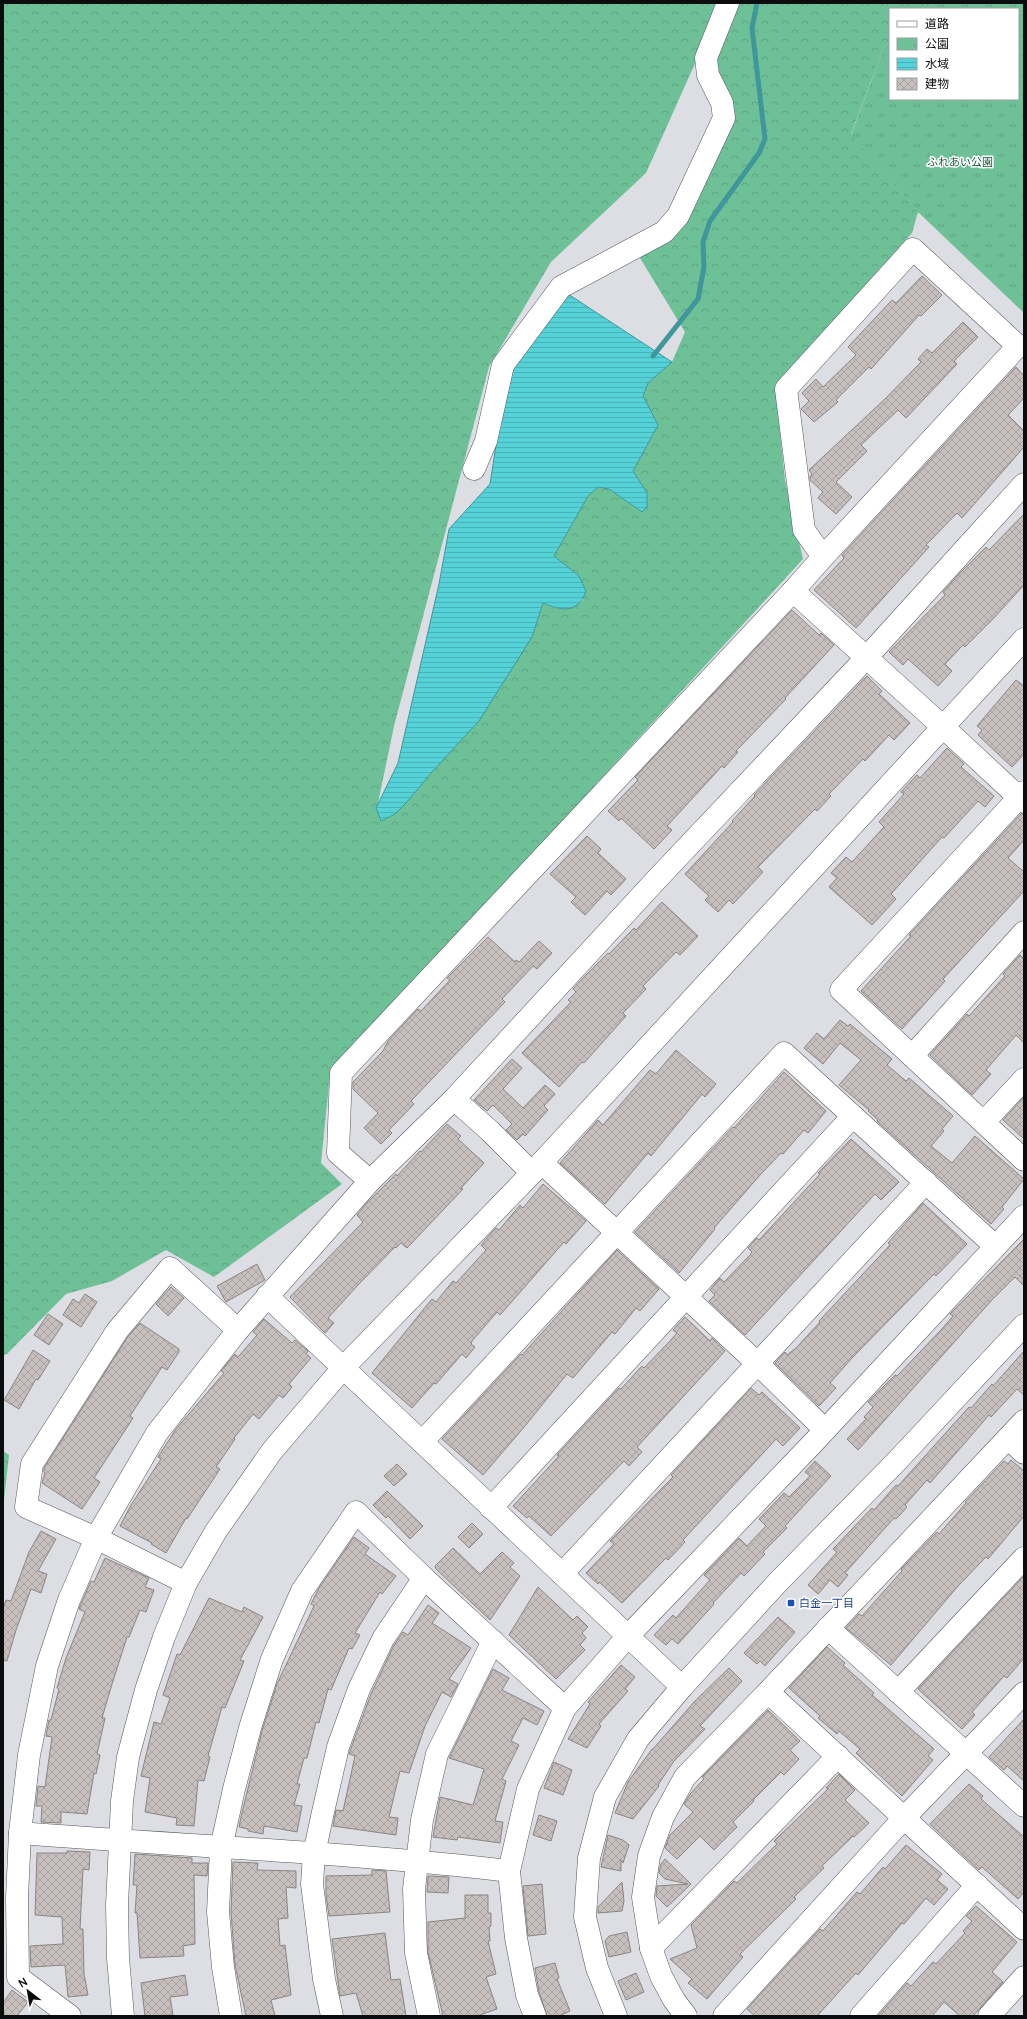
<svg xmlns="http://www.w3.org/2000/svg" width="1027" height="2019" font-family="Manrope,'Noto Sans JP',sans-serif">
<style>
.forest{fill:url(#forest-crowns)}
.park{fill:url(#park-tufts)}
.water{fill:url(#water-rules);stroke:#3f979b}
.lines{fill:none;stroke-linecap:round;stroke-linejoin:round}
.stream{stroke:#3f979b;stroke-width:5}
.building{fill:url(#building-cross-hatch);stroke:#8b8483}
.minor-casing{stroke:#55565c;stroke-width:23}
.minor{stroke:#fff;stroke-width:22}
.transit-dot{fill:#1a4fb4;stroke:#fff;stroke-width:1.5}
.labels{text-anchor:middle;stroke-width:3;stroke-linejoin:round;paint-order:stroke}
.park-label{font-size:11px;fill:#145a3d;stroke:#fff}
.transit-label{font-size:11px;fill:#164399;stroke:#fff;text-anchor:start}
</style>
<defs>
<pattern id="forest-crowns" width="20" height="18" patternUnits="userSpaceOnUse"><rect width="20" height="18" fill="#6ec097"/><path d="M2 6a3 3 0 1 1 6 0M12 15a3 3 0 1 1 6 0" fill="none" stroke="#5ea481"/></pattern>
<pattern id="park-tufts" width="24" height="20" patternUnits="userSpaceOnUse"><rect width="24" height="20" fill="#6ec097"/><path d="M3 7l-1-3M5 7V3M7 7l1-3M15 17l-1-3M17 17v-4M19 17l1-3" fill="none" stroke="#5ea481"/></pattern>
<pattern id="water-rules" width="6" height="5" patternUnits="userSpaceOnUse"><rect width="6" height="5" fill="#55d2d7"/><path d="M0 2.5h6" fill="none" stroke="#49b3b7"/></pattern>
<pattern id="building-cross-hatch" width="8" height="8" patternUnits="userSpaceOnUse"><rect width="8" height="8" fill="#c7bfbe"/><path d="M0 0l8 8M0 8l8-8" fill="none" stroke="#aaa3a2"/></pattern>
</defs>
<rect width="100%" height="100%" fill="#dcdee4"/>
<g class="forest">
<path d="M3,3H722L646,173L551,262L489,367L394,726L377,808L407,802L432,772L532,637L543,603C560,611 568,612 583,600L579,576L554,556L588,496L598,487L609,489L642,512L647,493L633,471L658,425L643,396L648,383L672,362L685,332L640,258L684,226L735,119L711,60L735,3H934L927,9H890V42L884,47L851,134L918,212L912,233L775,385L785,480L803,559L330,1074L321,1163L342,1184L214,1277L166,1250L112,1281L66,1294L7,1354L3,1355Z"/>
<polygon points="3,1451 9,1455 3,1509"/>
</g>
<polygon class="park" points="934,3 1024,3 1024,313 918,212 851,135 884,47 890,42 890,99 1018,99 1018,9 927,9"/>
<path class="water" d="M568,294L672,362L648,383L643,396L658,425L633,471L647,493V507L642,512L609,489L598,487L588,496L554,556L579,576L586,591C578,614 561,611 543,603L532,637L479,721L432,772L407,802L395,814L381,821L376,808L398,763L439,584L449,529L490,484L508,368Z"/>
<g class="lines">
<polyline class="stream" points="653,356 698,299 704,267 703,242 710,221 759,153 765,139 752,28 757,3"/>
</g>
<g class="building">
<polygon points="922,276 942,295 921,316 919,315 871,369 869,367 836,400 838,402 814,422 801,409 809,401 802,393 816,379 823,387 856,355 848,347 892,300 896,303"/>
<polygon points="963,322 978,337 954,361 957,364 906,418 898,410 861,445 867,451 836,482 852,497 836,514 818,498 823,492 810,480 810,477 812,474 809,470 886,398 921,362 918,359 927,349 932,353"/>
<polygon points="1016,367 1024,376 1024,398 1008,415 1024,431 1024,447 962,518 957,513 926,545 929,547 856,628 814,590 844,558 842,555"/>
<polygon points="1024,514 1024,585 991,621 965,647 963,645 945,664 952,671 938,686 908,659 903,665 889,652 945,595 943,592 959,574 986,547 989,550"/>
<polygon points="792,610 819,635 821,633 834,645 785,698 786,699 736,751 738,752 724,768 722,766 667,826 672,830 654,849 621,818 619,821 608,811 638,780 635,777"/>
<polygon points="867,676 882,691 879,694 910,723 894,740 889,735 865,761 863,759 829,794 831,796 817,811 815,809 758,867 763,872 733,904 729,900 718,912 705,900 709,896 685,874 733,822 732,821 755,796 754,795"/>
<polygon points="1016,680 1024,686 1024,754 1012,767 978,735 982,730 977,726"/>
<polygon points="947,748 964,764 961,767 994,796 985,807 978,801 944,838 942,837 891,894 896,899 872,925 829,887 837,878 831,873 846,857 852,862 884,827 879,822 904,794 901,792 917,775 920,778"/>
<polygon points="1021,814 1024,814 1024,840 1008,858 1024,872 1024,891 943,979 945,981 902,1029 861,991 911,936 909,935"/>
<polygon points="587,836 601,849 598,853 626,879 611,895 607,891 585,915 571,902 576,897 550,874"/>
<polygon points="662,902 698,936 680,955 676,952 643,986 646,989 623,1013 626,1016 584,1063 582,1062 559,1087 522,1053 571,1002 568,1000 576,992 573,989 585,976 608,953 609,954 634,928 636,930"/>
<polygon points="488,937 515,962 516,960 519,962 539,941 552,953 537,969 533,966 502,999 505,1002 411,1101 414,1104 389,1130 392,1133 381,1144 364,1128 378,1113 353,1089 353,1082 383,1051 388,1041 418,1009 421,1011 450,980 447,978"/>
<polygon points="1020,955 1024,959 1024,1043 1016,1035 986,1070 991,1074 972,1095 930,1055 967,1014 969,1016 1005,976 1003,974"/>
<polygon points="840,1020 848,1026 850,1024 892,1059 887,1065 906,1081 909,1078 953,1116 942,1129 944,1131 931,1146 952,1163 975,1136 1024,1179 1002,1207 1004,1209 991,1224 877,1121 878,1120 868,1111 869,1110 839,1085 861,1060 840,1043 823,1064 804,1048 817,1033 824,1039"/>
<polygon points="676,1050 716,1084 705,1097 702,1094 651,1156 648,1153 605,1204 560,1163 598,1120 603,1125 650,1070 656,1074"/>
<polygon points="512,1059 522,1068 503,1089 523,1108 545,1085 555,1094 544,1106 548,1110 525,1136 523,1134 517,1140 506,1130 512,1124 493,1105 487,1111 474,1100"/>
<polygon points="784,1072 826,1111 808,1133 804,1130 783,1154 781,1153 760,1175 714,1228 715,1229 679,1273 635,1232 733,1127 734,1128"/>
<polygon points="1024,1097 1024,1139 1003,1120"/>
<polygon points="447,1124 461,1136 458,1139 484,1163 461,1188 463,1189 407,1248 401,1243 396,1248 395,1247 358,1285 328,1318 334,1323 325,1333 290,1297 363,1222 357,1215 367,1203 396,1174 397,1176 420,1151 421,1152"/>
<polygon points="851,1139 899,1182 881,1200 875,1194 745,1335 709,1301 715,1295 710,1290 720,1278 724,1282 750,1255 752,1252 748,1248 757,1238 759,1240 820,1174 818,1173"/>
<polygon points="543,1184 586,1221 566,1244 564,1242 500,1315 497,1312 472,1341 471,1344 475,1347 466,1358 462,1354 436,1384 434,1383 412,1408 372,1373 432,1299 436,1302 453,1281 456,1283 486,1250 481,1245 492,1232 496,1228 499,1230 520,1205 523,1208"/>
<polygon points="923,1203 967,1244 936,1276 934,1274 852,1358 830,1383 836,1388 819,1406 775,1363 785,1352 787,1355 796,1348 820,1322 819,1321 890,1245 888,1243"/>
<polygon points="1024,1239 1024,1286 1015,1277 991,1301 858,1450 847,1439 866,1419 864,1417 873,1407 868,1402 895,1375 897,1376 941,1330 953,1316 950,1314"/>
<polygon points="617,1250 659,1289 640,1311 636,1308 615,1334 612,1332 573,1378 567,1374 525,1426 483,1475 442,1439 521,1354 522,1355"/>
<polygon points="257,1264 265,1280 226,1302 217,1286"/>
<polygon points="171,1287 184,1298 168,1316 156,1304"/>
<polygon points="85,1294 97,1302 81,1327 63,1315 73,1299 79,1303"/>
<polygon points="48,1314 63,1324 49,1345 34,1335"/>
<polygon points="685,1317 710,1341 712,1338 725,1351 637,1447 642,1452 629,1466 624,1461 551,1536 529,1516 527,1518 513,1506 559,1456 557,1455 619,1388 621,1389 642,1366 644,1368 670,1341 677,1333 673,1330"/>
<polygon points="264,1319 292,1343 295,1340 308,1351 306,1354 311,1358 289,1384 292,1387 283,1398 279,1395 259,1419 253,1414 234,1438 235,1439 216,1467 220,1469 187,1519 186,1518 166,1553 151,1544 152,1543 120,1526 131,1505 161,1459 158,1457 176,1429 224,1373 221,1371 235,1354 238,1357 257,1335 253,1332"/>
<polygon points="140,1323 179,1349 179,1352 167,1370 162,1367 130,1416 133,1418 94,1478 100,1482 82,1509 42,1483 45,1473 44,1472 44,1468 127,1338"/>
<polygon points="33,1350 50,1361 38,1380 36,1379 19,1409 4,1400"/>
<polygon points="1024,1351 1024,1395 1017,1389 991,1417 989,1415 930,1483 927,1480 905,1505 907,1507 896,1519 894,1518 845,1573 848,1575 838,1587 830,1580 818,1594 808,1585 837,1552 833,1549 872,1508 874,1510 896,1485 898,1486 969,1407 971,1408 992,1384 993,1386"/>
<polygon points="751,1388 759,1395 762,1392 800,1428 783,1446 776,1439 683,1540 685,1542 668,1560 666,1558 622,1603 599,1582 598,1584 586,1573 614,1544 610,1541 673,1477 671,1475"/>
<polygon points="1011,1460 1024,1471 1024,1516 988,1559 986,1557 958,1586 891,1665 846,1628 859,1614 862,1616 902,1571 901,1569 937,1532 939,1534 966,1503 965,1502 1004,1461 1008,1464"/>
<polygon points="815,1461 831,1476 785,1526 787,1528 763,1552 765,1554 744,1576 741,1573 713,1603 714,1604 678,1644 672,1639 666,1645 654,1635 673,1615 676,1618 710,1580 704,1575 739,1538 747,1546 766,1526 759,1519 784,1493 789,1497 810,1476 805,1472"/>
<polygon points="397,1464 407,1474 394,1486 384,1476"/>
<polygon points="387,1491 423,1526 410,1539 388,1516 386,1518 373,1505"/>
<polygon points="472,1523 483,1534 469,1548 458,1537"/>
<polygon points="41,1531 56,1539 38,1571 47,1574 41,1593 31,1589 16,1630 7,1661 3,1660 3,1609 6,1600 11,1601 29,1552"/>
<polygon points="354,1537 369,1548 365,1554 396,1576 382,1594 380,1592 355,1633 360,1635 352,1649 349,1648 331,1690 328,1689 319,1723 316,1722 307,1758 304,1758 297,1784 300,1784 294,1805 302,1806 297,1832 264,1826 263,1834 248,1831 248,1829 239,1827 241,1817 262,1731 277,1684 314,1606 311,1604 319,1588"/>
<polygon points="453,1548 480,1574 502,1552 514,1563 510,1567 520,1576 490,1620 436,1569 435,1566"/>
<polygon points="105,1558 149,1578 145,1587 154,1590 146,1612 140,1610 129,1637 127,1637 112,1684 102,1718 105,1718 97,1754 100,1755 96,1774 94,1773 87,1814 61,1812 61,1823 41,1822 42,1806 36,1806 38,1786 45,1787 52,1737 46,1736 49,1720 51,1720 59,1689 57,1688 66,1658 85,1612 79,1609 81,1604 91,1581 94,1582"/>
<polygon points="1024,1576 1024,1658 1007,1678 1004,1676 972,1712 975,1715 962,1729 918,1689"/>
<polygon points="538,1587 573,1620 577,1616 588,1627 582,1633 586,1638 580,1645 585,1650 556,1679 509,1635"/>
<polygon points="209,1598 242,1612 244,1607 263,1617 240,1660 244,1661 225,1708 222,1707 208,1756 210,1757 204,1781 198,1780 194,1826 176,1825 177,1818 145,1812 150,1778 141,1776 154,1722 161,1724 170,1698 163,1695 177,1654 180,1655"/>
<polygon points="428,1605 439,1613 432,1623 471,1648 449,1679 458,1684 451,1697 442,1692 425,1726 409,1773 400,1771 389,1817 398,1818 396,1835 333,1826 336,1810 343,1811 355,1756 349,1754 350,1751 371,1694 394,1645 403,1632 408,1635"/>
<polygon points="778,1617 795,1632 765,1666 760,1661 757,1664 744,1653"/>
<polygon points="827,1647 845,1663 843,1665 874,1693 872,1695 934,1749 928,1756 933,1760 902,1796 856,1753 860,1749 839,1731 837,1734 818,1718 820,1716 789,1688"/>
<polygon points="621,1665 635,1677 625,1689 628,1691 599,1724 601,1726 587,1748 568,1739 590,1704 588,1702"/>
<polygon points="729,1668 742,1681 700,1726 705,1729 674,1761 658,1785 659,1786 633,1819 615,1813 628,1782 652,1749 653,1749 695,1701"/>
<polygon points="493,1669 509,1678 502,1690 544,1711 537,1725 523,1718 511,1741 519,1745 502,1779 506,1781 495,1821 503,1822 500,1843 458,1837 457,1840 433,1837 440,1797 473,1805 484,1769 449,1758"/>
<polygon points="768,1710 800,1741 790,1750 799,1759 784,1775 781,1772 753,1800 754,1801 733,1822 737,1827 714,1850 700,1836 677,1859 665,1848 670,1835 693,1812 684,1804 691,1793 704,1779 702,1777"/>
<polygon points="1024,1719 1024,1781 1007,1766 1004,1770 989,1757"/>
<polygon points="554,1762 572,1770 563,1795 544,1788"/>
<polygon points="839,1774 855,1790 845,1800 869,1823 854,1837 853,1836 822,1866 824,1868 794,1897 796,1899 740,1954 743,1957 707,1999 688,1983 692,1979 670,1959 697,1948 691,1925 734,1881 737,1883 777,1844 774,1841 828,1789 826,1788"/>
<polygon points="969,1784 983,1796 981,1799 1024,1837 1024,1892 1018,1899 982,1867 979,1870 930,1824"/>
<polygon points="539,1815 557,1821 551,1841 533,1835"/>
<polygon points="608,1835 623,1840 629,1845 623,1863 621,1860 621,1871 601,1867"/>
<polygon points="906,1845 942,1874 937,1880 948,1889 934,1905 926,1898 904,1924 902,1923 858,1975 856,1973 817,2016 755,2016 747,2009 820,1929 823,1931 857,1892 860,1894 883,1867 885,1869"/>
<polygon points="67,1851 90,1852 89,1870 83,1869 80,1929 83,1929 84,1974 88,1995 68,1997 65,1965 31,1967 30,1946 63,1944 62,1917 35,1915 37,1853 67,1853"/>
<polygon points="135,1854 192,1858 192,1863 208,1863 207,1876 194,1875 195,1944 183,1946 184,1956 140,1958 137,1913 135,1913 137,1885 133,1885"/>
<polygon points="665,1859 691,1884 667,1907 656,1896 657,1886 688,1884 665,1879 659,1873 661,1864"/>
<polygon points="233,1862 258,1863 257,1870 296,1871 296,1888 286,1887 288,1918 278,1919 280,1946 285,1945 291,1995 271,2000 275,2016 246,2016 235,1965 231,1912"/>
<polygon points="372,1870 386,1871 390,1912 329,1916 326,1895 326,1876 372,1875"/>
<polygon points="428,1876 449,1877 448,1893 427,1892"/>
<polygon points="622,1882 624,1901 622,1911 598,1913 598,1907"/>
<polygon points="542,1884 546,1934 528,1936 523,1886"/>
<polygon points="465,1895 488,1895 488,1913 491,1913 491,1926 489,1927 490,1941 488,1941 496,1974 486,1977 497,2009 477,2016 443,2016 428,1952 428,1922 465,1918"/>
<polygon points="976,1906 1017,1942 992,1972 1003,1982 973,2016 960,2016 944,2002 932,2016 878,2016 907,1983 911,1986 933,1962 936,1964 965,1933 963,1931 972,1921 966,1916"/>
<polygon points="627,1932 631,1952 609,1957 605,1941 609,1936"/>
<polygon points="385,1933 391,1980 400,1979 406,2016 363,2016 356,1993 340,1996 332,1939"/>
<polygon points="555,1963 559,1978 557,1979 570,2011 559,2016 547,2016 539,1992 535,1968"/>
<polygon points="636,1973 644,1992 626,2000 618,1981"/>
<polygon points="185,1975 188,1995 170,1997 173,2015 145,2016 141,1983"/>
<polygon points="12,1990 28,2002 17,2016 3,2016 3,2003"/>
</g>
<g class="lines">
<defs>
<g id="minor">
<polyline points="474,469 486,441 503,365 561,287 664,232 678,216 724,118 722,103 708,75 706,58 728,3"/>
<polyline points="793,591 942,726 1024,802"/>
<polyline points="1024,792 841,990 1024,1160"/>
<polyline points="913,1055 1024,932"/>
<polyline points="454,1099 490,1131 532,1173"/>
<polyline points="984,1122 1024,1079"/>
<polyline points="542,1163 757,1363 825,1430"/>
<polyline points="370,1181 454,1099 657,879 867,657 1024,484"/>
<polyline points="267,1296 682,1687"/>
<polyline points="238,1330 370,1181 338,1153 341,1073 793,591 823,557 804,530 786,389 913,249 1018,346 823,557"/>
<polyline points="1008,1438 1024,1453"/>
<polyline points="422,1442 784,1053 995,1246"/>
<polyline points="491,1508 853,1116"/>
<polyline points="562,1574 926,1182"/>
<polyline points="828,1628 1024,1806"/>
<polyline points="768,1692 1024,1421"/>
<polyline points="898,1692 1024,1558"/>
<path d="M20,1833C183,1846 346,1852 509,1871"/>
<polyline points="651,1948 838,1756"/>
<polyline points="70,2016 18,1977 17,1898 20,1833 29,1755 47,1666 69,1600 96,1538 157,1433 238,1330 170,1268 117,1331 32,1464 26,1507 96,1538 186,1583"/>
<polyline points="123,2016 118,1958 117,1905 122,1801 128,1757 146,1690 164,1637 186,1583 216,1531 272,1451 343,1368 532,1173 1024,639"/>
<polyline points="231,2016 223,1967 218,1912 221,1848 234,1789 250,1728 272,1659 302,1591 356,1512 424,1578 565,1708"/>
<polyline points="332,2016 324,1979 312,1884 314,1854 323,1812 338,1747 359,1689 383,1639 424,1578"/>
<polyline points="429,2016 416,1953 414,1889 422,1820 437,1754 493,1641"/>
<polyline points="535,2016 527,1995 516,1938 509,1871 528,1789 565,1708 628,1636 813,1443 1024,1216"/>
<polyline points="616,2016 597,1968 585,1917 589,1858 605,1797 638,1739 682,1687 779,1581 896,1462 1024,1325"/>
<polyline points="686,2016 674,2000 661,1976 651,1948 643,1897 649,1856 663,1817 685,1777 768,1692 1024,1929"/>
<polyline points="724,2016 904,1818 1024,1693"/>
<polyline points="861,2016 977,1885"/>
<polyline points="989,2016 1024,1977"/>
</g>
</defs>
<use href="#minor" class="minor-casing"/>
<use href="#minor" class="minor"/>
</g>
<rect class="transit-dot" x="787" y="1599" width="8" height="8" rx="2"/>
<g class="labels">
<g class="park-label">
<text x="960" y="166">ふれあい公園</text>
</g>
<g class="transit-label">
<text x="799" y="1607">白金一丁目</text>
</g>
</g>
<rect width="1027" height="2019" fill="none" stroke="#0b0c0e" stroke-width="8"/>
<rect x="889" y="8" width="130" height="92" fill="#ffffff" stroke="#9d9e9f"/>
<rect x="897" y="21" width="20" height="6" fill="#ffffff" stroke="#9d9e9f"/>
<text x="925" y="28" font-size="12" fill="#0b0c0e">道路</text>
<rect x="897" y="38" width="20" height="12" fill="url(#park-tufts)" stroke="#9d9e9f"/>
<text x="925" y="48" font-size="12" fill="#0b0c0e">公園</text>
<rect x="897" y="58" width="20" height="12" fill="url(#water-rules)" stroke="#9d9e9f"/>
<text x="925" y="68" font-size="12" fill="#0b0c0e">水域</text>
<rect x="897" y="78" width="20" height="12" fill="url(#building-cross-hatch)" stroke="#9d9e9f"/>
<text x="925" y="88" font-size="12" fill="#0b0c0e">建物</text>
<g transform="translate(28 1991) rotate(329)" stroke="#ffffff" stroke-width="3" paint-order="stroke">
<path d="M0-3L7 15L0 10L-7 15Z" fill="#0b0c0e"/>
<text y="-6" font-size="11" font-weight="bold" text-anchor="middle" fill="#0b0c0e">N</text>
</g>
</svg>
